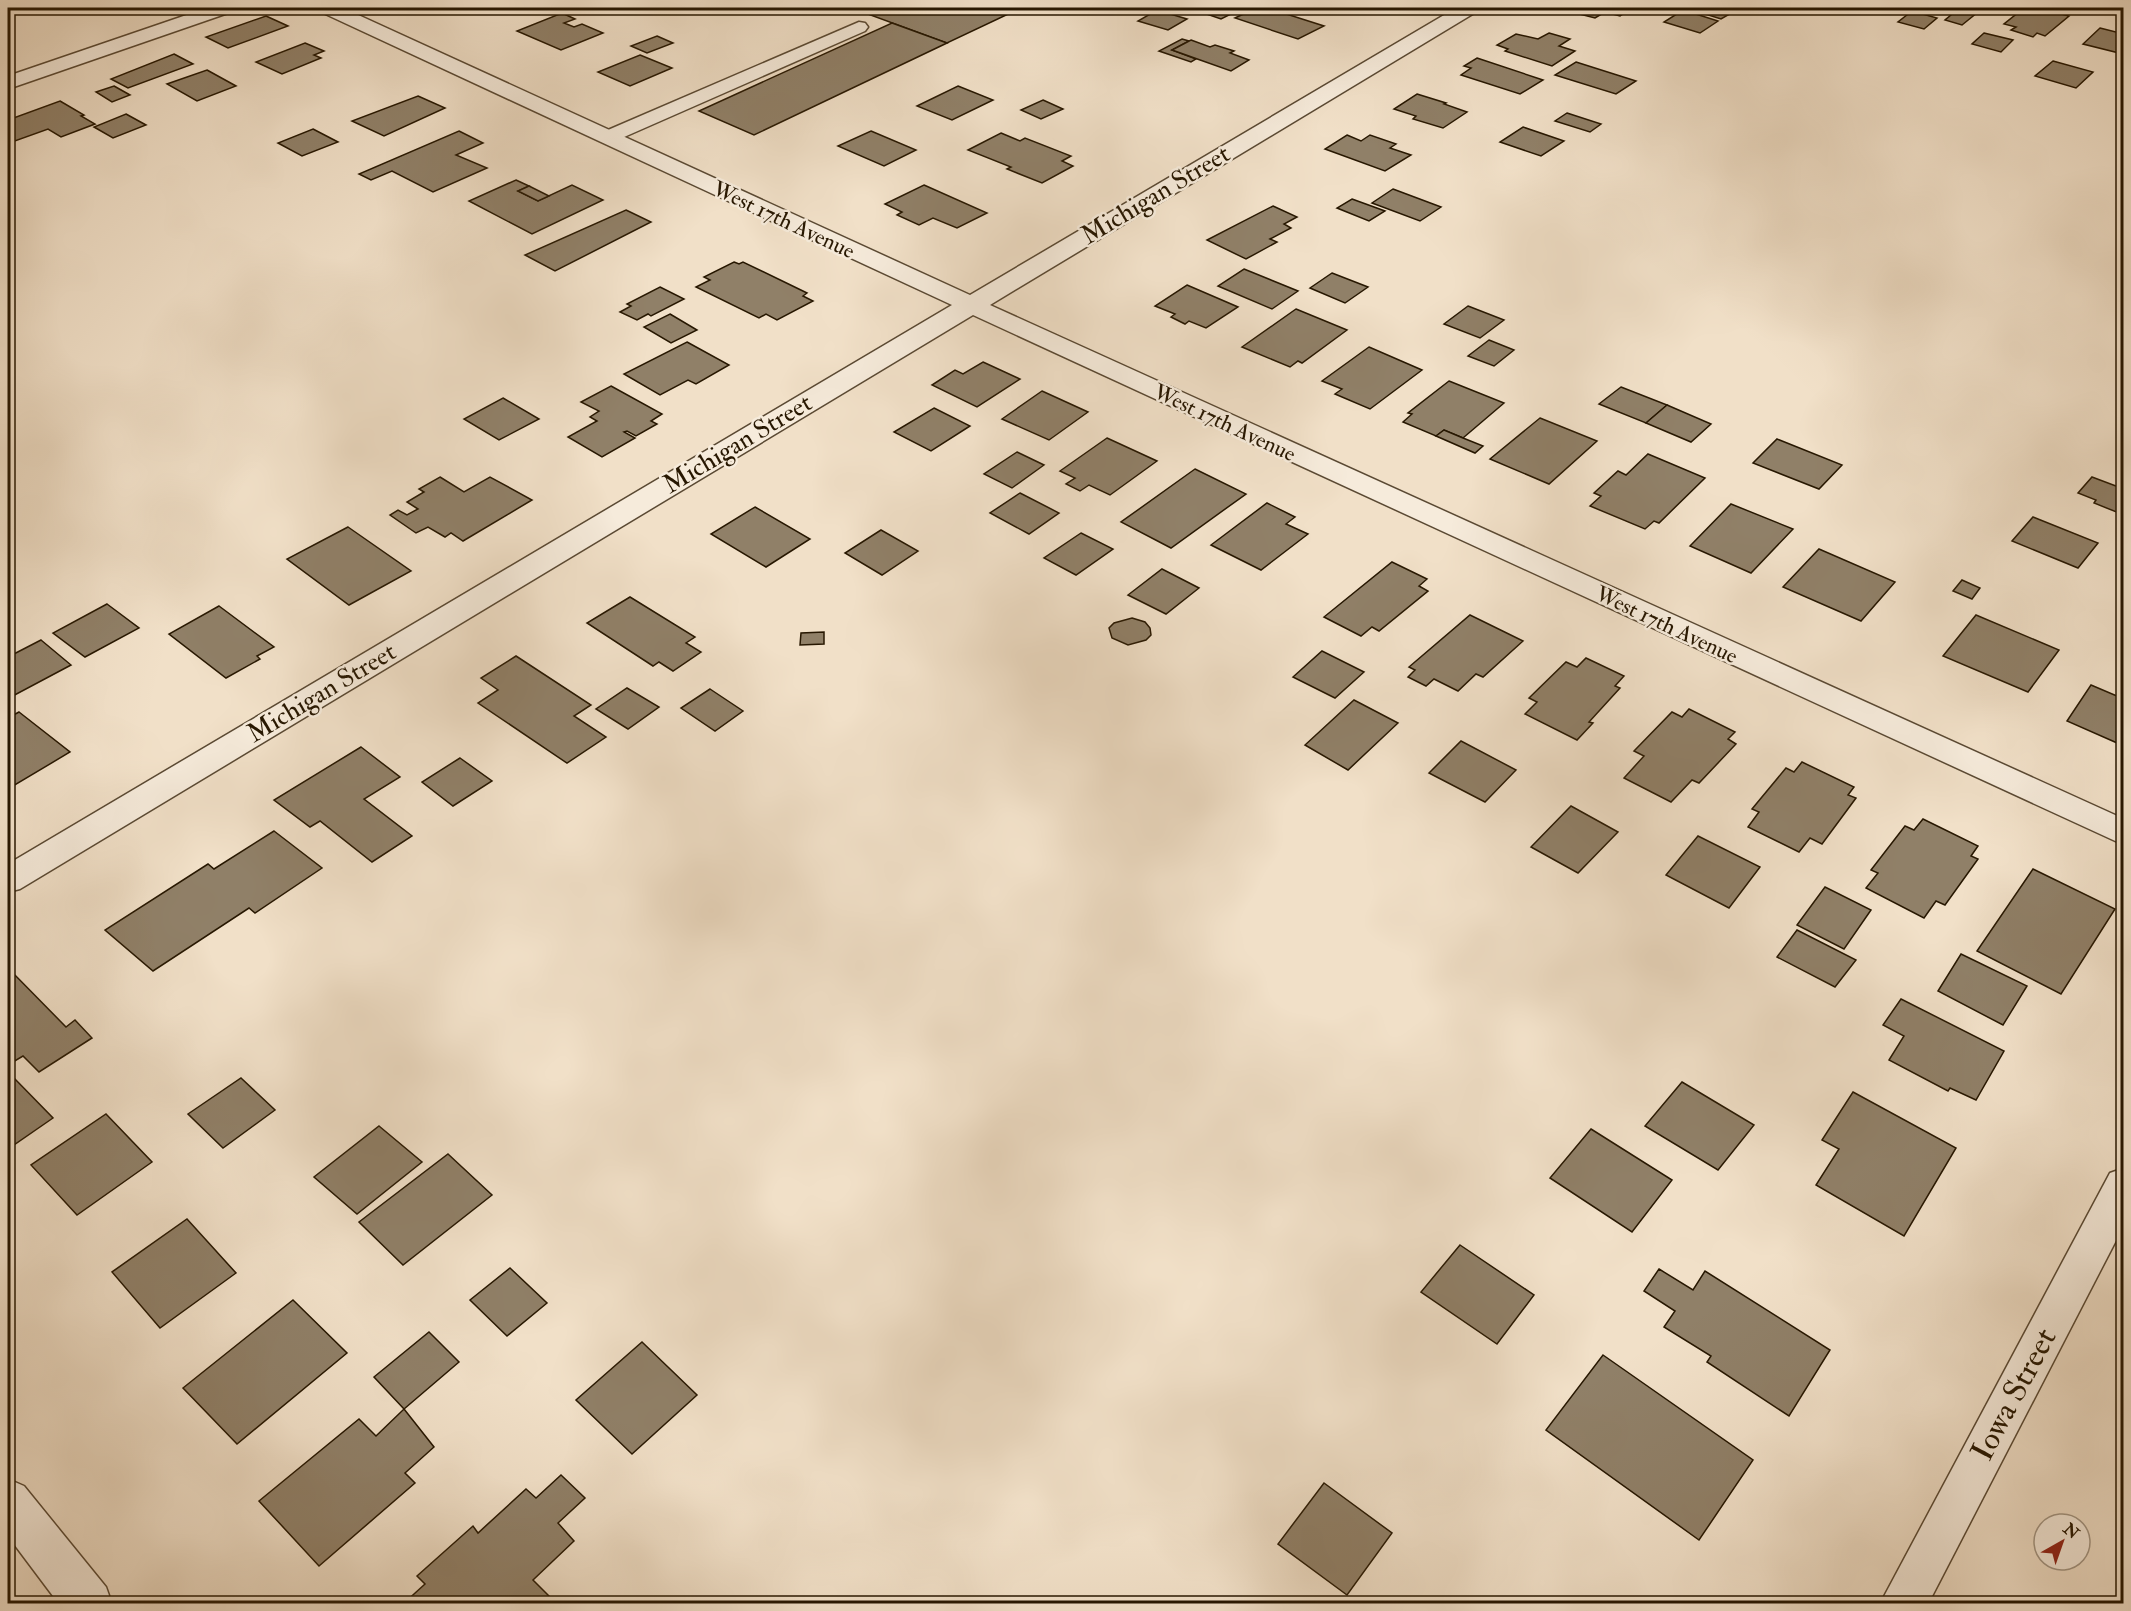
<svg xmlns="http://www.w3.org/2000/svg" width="2131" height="1611" font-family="'IM FELL Double Pica',serif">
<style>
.building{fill:#908068;stroke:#271701;stroke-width:1.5}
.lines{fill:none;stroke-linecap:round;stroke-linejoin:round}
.service-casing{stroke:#5a4933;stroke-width:3}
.minor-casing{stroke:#5a4933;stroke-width:3}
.service{fill:#f6ebdb;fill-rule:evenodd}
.minor{fill:#f6ebdb;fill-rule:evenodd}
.labels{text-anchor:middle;stroke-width:5;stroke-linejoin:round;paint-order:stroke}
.far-street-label{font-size:22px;fill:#271701;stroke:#f6ebdb}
.street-label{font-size:26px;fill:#271701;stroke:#f6ebdb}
.near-street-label{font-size:32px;fill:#271701;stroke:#f6ebdb}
</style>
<rect width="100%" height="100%" fill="#f1e0c8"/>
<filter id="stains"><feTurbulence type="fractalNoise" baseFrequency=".00333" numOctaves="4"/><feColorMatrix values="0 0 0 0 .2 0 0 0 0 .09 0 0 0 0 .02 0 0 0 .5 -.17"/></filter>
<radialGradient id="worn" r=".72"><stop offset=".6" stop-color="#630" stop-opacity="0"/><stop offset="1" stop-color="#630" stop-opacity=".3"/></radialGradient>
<g class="building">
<polygon points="877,8 1021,8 947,43 865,13"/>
<polygon points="1189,8 1243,8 1221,19"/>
<polygon points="1256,8 1272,13 1277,11 1324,26 1298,39 1235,18"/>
<polygon points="1556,8 1632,8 1620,16 1605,12 1595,18"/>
<polygon points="1686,8 1725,8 1735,11 1721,19"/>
<polygon points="1946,8 1983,8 1962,25 1945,20 1957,10"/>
<polygon points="2024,8 2039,8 2069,16 2045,36 2037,33 2033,37 2011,30 2016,27 2004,24"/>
<polygon points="1157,10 1187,19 1168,30 1138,21"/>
<polygon points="1683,10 1718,21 1700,33 1664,22"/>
<polygon points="1912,11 1937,18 1924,29 1898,22"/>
<polygon points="562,13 575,19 564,23 574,27 582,24 603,33 561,50 517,31"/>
<polygon points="266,16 288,26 228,48 206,37"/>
<polygon points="892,23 947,43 754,135 699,111"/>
<polygon points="2100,28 2124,34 2123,54 2083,44"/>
<polygon points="1549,33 1570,39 1559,46 1575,51 1552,66 1505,51 1508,49 1497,45 1516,34 1538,39"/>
<polygon points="1984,33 2013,40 2001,52 1972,44"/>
<polygon points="657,36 673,43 647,53 631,46"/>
<polygon points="1182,39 1189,41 1172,50 1196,59 1191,62 1159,51"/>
<polygon points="1191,40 1210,47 1215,45 1234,51 1230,53 1249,60 1231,71 1172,50"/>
<polygon points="305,43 324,51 314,55 321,58 282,74 256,62"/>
<polygon points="174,54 193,64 128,88 111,79"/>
<polygon points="640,55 672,68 630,86 598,72"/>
<polygon points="1477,58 1543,80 1520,94 1461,75 1471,68 1464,66"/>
<polygon points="2053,61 2093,72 2076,88 2035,76"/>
<polygon points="1576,62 1636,81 1616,94 1555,75"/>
<polygon points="207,70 236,86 197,101 167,84"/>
<polygon points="114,86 130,95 112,102 96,92"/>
<polygon points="958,86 993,100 952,120 917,106"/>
<polygon points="1417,94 1446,103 1444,104 1467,112 1443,128 1413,119 1416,116 1394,109"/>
<polygon points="418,96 445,108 384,136 352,121"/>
<polygon points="1043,100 1063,109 1041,119 1021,110"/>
<polygon points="60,101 84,115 81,116 95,124 61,137 48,129 12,142 8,140 8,120"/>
<polygon points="1567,113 1601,124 1590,132 1555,121"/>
<polygon points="126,114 146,125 113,138 94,127"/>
<polygon points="1523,127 1564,141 1541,156 1500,142"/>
<polygon points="313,129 338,142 302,156 278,143"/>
<polygon points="459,131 483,143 456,155 487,168 433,192 392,171 371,180 359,174"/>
<polygon points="871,131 916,150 884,166 838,146"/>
<polygon points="1001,133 1020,141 1025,138 1071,156 1062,161 1073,166 1042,183 1007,169 1011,167 968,150"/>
<polygon points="1347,135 1361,141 1370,135 1396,144 1390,148 1411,155 1385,171 1325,149"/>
<polygon points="516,180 529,186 518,191 538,201 572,185 603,200 532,234 469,201"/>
<polygon points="924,185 987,213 957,228 933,218 919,225 897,215 902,212 885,204"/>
<polygon points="529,186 549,196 538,201 518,191"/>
<polygon points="1393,189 1441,207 1420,221 1372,203"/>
<polygon points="1352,199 1385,211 1369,221 1337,208"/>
<polygon points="1273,206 1297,217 1284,224 1291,228 1270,239 1277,242 1246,259 1207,240"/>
<polygon points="626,210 651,222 555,271 525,255"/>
<polygon points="734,262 739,264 743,262 807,293 803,296 813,301 777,320 766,314 759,318 696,287 710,280 704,277"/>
<polygon points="1244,269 1298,291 1272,309 1218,286"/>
<polygon points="1332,273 1368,287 1345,303 1310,288"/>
<polygon points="1187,285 1238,307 1206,328 1189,321 1185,324 1171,317 1175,314 1155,306"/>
<polygon points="660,287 684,299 651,316 648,314 637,320 620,312 631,306 627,304"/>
<polygon points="1468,306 1504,320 1480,338 1444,324"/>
<polygon points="1296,309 1347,330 1302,363 1298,361 1290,367 1242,347"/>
<polygon points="670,314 697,330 671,343 644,327"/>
<polygon points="1489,340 1514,350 1494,366 1468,356"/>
<polygon points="687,342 729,365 696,384 688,380 660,395 624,374"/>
<polygon points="1369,347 1422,370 1370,409 1335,394 1342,389 1322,381"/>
<polygon points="983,362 1020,379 977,407 932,385 955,370 963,374"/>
<polygon points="1449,381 1504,403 1463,438 1444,430 1436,436 1403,422 1412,414 1408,413"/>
<polygon points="611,386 662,414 651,421 657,424 636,436 627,431 624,432 635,438 602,457 568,437 597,421 590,417 599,411 581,402"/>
<polygon points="1621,387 1667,405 1646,423 1599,404"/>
<polygon points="1042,391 1088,412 1049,440 1002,419"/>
<polygon points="503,398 539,419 499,440 464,419"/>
<polygon points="1667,405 1711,424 1691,442 1646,423"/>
<polygon points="934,408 970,426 931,451 894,432"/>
<polygon points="1540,418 1597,441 1549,484 1490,459"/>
<polygon points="1444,430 1463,438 1483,446 1475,453 1436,436"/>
<polygon points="1107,438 1157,461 1110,495 1089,485 1080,491 1066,484 1075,478 1060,471"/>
<polygon points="1777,439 1842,465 1819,489 1753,463"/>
<polygon points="1017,452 1044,465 1012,488 984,474"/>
<polygon points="1648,454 1705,478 1659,523 1654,521 1645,529 1590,506 1601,496 1594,493 1618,471 1626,475"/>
<polygon points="1195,469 1246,494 1171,548 1121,522"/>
<polygon points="440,477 464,492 490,477 532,500 463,541 451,533 445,537 428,527 416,533 390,515 398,510 407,515 418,509 407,502 424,492 419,489"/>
<polygon points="2092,477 2124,489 2124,515 2094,503 2096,500 2078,493"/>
<polygon points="1020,493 1059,513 1029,534 990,513"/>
<polygon points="1267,503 1295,517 1286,524 1308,534 1261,570 1211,545"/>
<polygon points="1731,504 1793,529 1751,573 1690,546"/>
<polygon points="755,507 810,539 766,567 711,534"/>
<polygon points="2033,517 2098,543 2078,568 2012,541"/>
<polygon points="348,527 411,571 349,605 287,559"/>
<polygon points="881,530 918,551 882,575 845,553"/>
<polygon points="1081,533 1113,549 1076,575 1044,558"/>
<polygon points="1819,549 1895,582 1861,621 1783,587"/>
<polygon points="1392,562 1427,579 1419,586 1428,591 1379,631 1372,627 1361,636 1324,617"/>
<polygon points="1162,569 1199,588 1166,614 1128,595"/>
<polygon points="1962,580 1980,588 1972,599 1953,591"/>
<polygon points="630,597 695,637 686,643 701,652 673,671 659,662 653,666 587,623"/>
<polygon points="107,604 139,628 85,657 53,633"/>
<polygon points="219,606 274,647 257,656 260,659 226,678 169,634"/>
<polygon points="1470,615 1523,641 1483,677 1476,674 1458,691 1434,679 1426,686 1408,677 1415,670 1409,667"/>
<polygon points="1976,615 2059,650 2028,692 1943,656"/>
<polygon points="1132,618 1145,622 1150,628 1151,635 1146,640 1128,645 1112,638 1109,628 1114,623"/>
<polygon points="824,632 824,644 800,645 801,633"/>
<polygon points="41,640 71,665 9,698 8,657"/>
<polygon points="1322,651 1364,672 1335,698 1293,677"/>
<polygon points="516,656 591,705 574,716 606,737 567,763 478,703 498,690 481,678"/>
<polygon points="1586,658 1624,676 1615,686 1620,688 1589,722 1593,723 1577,740 1525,714 1537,702 1529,698 1566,662 1577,667"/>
<polygon points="2091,685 2124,699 2124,746 2067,721"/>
<polygon points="627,688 659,707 628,729 596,709"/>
<polygon points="710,689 743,711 715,731 681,708"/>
<polygon points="1354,700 1398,723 1348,770 1305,745"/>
<polygon points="1689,709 1735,732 1728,739 1736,744 1699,783 1692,780 1671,802 1624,778 1644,756 1634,751 1672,712 1682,717"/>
<polygon points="19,712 70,752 8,789 8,718"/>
<polygon points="1461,741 1516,770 1485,802 1429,773"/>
<polygon points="361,747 400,777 364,799 412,836 372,862 320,821 310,827 274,800"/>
<polygon points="460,758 492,781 453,806 422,782"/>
<polygon points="1802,762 1854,787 1848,795 1856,798 1822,844 1810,838 1799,852 1748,827 1759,812 1752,809 1786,768 1794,772"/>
<polygon points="1571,806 1618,832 1578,873 1531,847"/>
<polygon points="1923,819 1978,846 1971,856 1978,859 1945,905 1936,901 1924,918 1866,888 1878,873 1871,870 1905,826 1914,830"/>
<polygon points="274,831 322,868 255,913 249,908 153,971 105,930 208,864 214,869"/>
<polygon points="1698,836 1760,867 1729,908 1666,875"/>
<polygon points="2033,869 2115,909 2061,994 1977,951"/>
<polygon points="1825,887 1871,910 1844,949 1797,925"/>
<polygon points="1797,930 1856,960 1835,987 1777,957"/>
<polygon points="1961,954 2027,986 2003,1025 1938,991"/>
<polygon points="10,970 66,1027 75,1020 92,1038 39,1072 23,1056 8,1065 8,972"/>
<polygon points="1901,999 2004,1051 1976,1100 1950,1088 1948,1091 1889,1060 1904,1036 1883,1025"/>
<polygon points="14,1078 53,1118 8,1149 8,1083"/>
<polygon points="241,1078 275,1110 223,1148 188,1114"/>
<polygon points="1682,1082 1754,1125 1718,1170 1645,1126"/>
<polygon points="1853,1092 1956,1148 1904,1236 1816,1185 1839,1149 1822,1140"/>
<polygon points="106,1114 152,1162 77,1215 31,1165"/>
<polygon points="379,1126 422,1162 357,1214 314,1177"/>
<polygon points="1591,1129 1672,1180 1632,1232 1550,1178"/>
<polygon points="448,1154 492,1195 403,1265 359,1222"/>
<polygon points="187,1219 236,1273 160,1328 112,1272"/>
<polygon points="1460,1245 1534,1295 1497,1344 1421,1292"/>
<polygon points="510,1268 547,1303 507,1336 470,1300"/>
<polygon points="1659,1269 1693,1290 1705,1271 1830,1350 1789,1416 1707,1362 1711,1356 1664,1327 1675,1311 1644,1291"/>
<polygon points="293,1300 347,1353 237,1444 183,1388"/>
<polygon points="429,1332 459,1362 404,1409 374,1377"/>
<polygon points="642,1342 697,1395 632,1454 576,1400"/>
<polygon points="1603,1355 1753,1460 1699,1540 1546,1430"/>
<polygon points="404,1409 434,1447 405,1473 415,1483 319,1566 259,1501 359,1419 376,1436"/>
<polygon points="561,1475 585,1498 558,1523 574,1541 533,1580 552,1599 548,1604 403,1604 425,1584 417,1576 473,1526 478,1533 526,1489 536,1498"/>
<polygon points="1324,1483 1392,1533 1347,1595 1278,1544"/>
</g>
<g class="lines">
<defs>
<polygon id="service" points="859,22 865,23 868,27 865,31 615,141 601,141 598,137 601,133"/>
<g id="minor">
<polygon points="207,8 234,8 231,12 8,89 8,76"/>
<polygon points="318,8 343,8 970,295 1456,8 1478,8 1476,12 990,305 2124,819 2124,845 973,315 20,889 8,892 8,864 952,305 321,12"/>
<polygon points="2124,1168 2124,1225 1928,1604 1880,1604 2110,1173"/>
<polygon points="8,1479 24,1486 106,1587 112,1604 59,1604 8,1536"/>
</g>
</defs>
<use href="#service" class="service-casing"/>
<use href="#minor" class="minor-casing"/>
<use href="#service" class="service"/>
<use href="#minor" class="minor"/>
</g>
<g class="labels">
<g class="far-street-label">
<text transform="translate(784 219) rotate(25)" y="8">West 17th Avenue</text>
<text transform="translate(1225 422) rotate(25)" y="8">West 17th Avenue</text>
<text transform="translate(1667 624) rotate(25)" y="8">West 17th Avenue</text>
</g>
<g class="street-label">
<text transform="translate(1155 194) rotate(-31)" y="9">Michigan Street</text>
<text transform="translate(737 443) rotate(-31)" y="9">Michigan Street</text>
<text transform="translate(321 692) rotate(-31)" y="9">Michigan Street</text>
</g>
<g class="near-street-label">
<text transform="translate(2013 1394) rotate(-62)" y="11">Iowa Street</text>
</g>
</g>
<rect width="2131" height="1611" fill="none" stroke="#f1e0c8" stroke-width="30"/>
<rect x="9" y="9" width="2113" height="1593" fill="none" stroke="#271701" stroke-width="3"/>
<rect x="15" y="15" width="2101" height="1581" fill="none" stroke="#271701" stroke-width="1.5"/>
<g transform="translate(2062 1542) rotate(40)"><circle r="28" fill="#f6ebdb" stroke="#a39684" stroke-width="1.5"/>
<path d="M0-4.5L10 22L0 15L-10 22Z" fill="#8f2418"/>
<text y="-9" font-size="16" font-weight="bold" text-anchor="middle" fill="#271701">N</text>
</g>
<rect width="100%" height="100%" filter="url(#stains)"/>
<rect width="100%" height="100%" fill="url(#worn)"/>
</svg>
